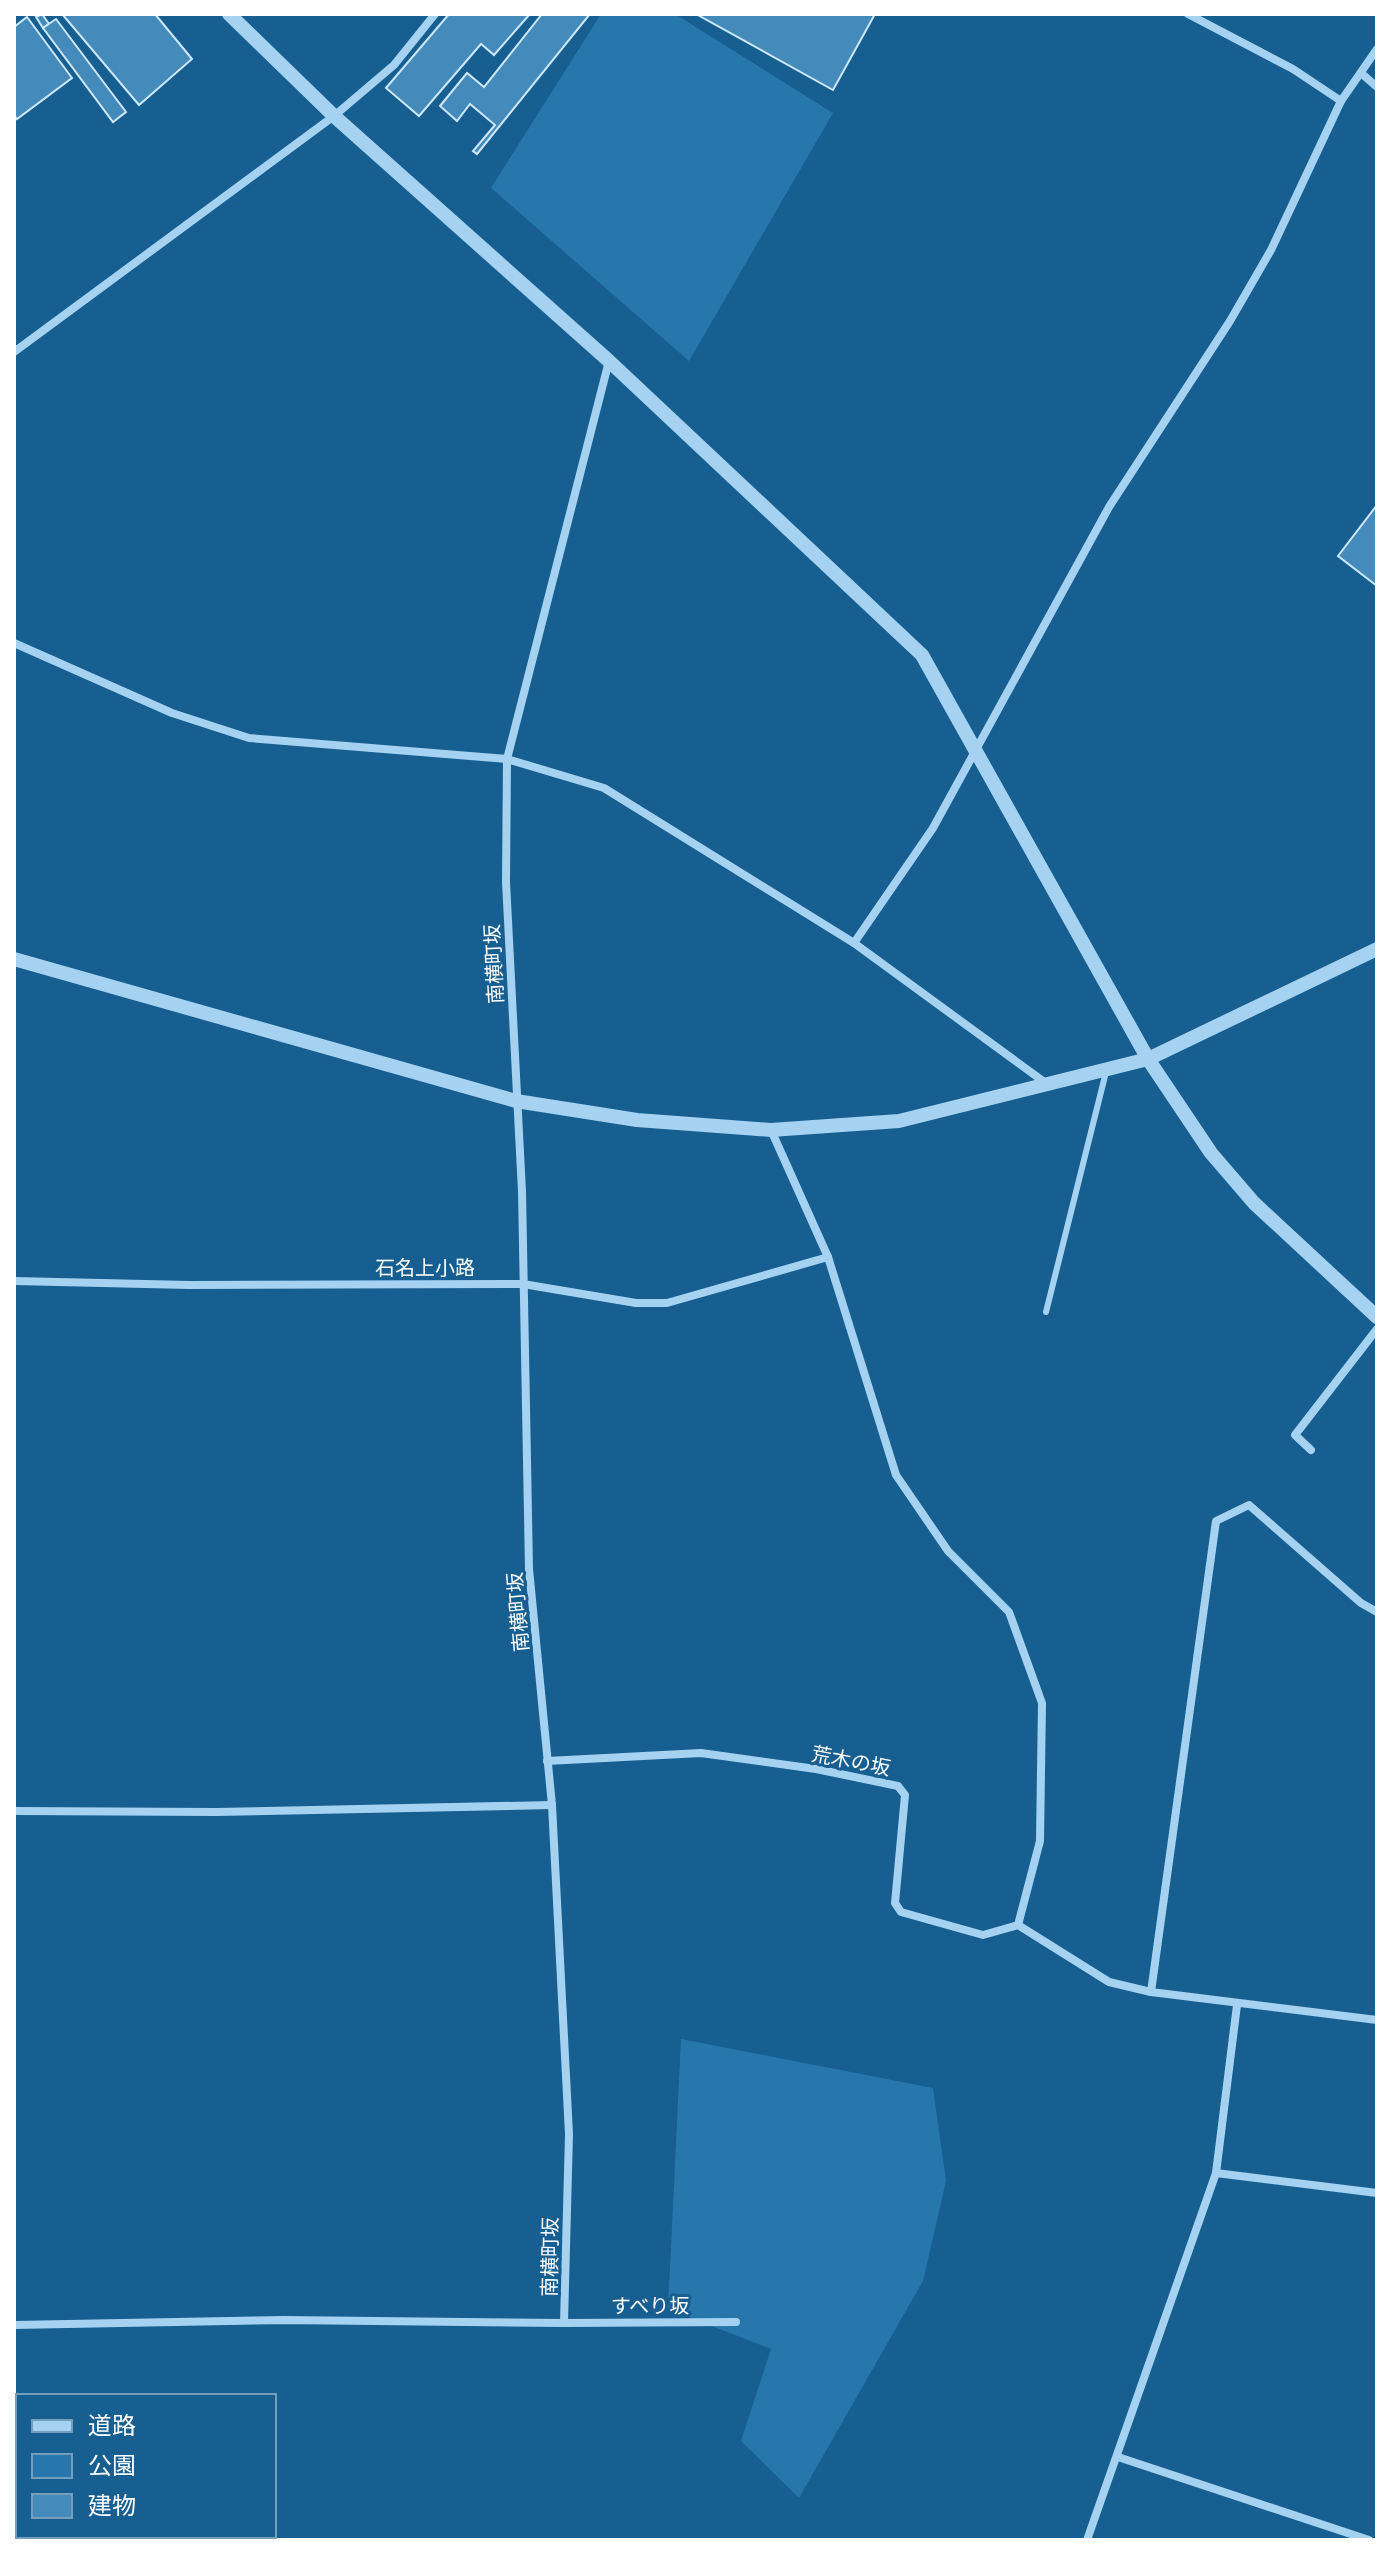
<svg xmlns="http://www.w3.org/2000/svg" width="1391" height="2554" font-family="'Golos Text','Noto Sans JP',sans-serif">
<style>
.green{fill:#2777ad}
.building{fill:#448aba;stroke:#cce8fb;stroke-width:2}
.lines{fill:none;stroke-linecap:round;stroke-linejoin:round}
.service{stroke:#a5d2f0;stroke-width:6}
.minor{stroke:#a5d2f0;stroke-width:8}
.tertiary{stroke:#a5d2f0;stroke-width:14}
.labels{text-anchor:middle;stroke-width:6;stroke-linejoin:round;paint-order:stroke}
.street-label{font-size:20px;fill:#fff;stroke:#175e91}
</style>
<rect width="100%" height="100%" fill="#175e91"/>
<g class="green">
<polygon points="601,14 675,14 833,113 689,361 491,188"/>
<polygon points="681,2039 933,2088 946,2181 923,2281 799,2498 741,2441 771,2349 668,2309"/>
</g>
<g class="building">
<polygon points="42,14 49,24 43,28 36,17"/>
<polygon points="62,14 155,14 192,59 139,105"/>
<polygon points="449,14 530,14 494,55 481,44 419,116 386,88"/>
<polygon points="542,14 590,14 477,154 473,151 495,125 470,104 457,121 440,106 467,73 484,87"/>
<polygon points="696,14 875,14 833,90"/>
<polygon points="27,17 72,78 17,119 14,115 14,27"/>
<polygon points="56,19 126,112 113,122 43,28"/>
<polygon points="1377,505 1377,586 1338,556"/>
</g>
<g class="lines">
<polyline class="service" points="1046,1312 1106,1072"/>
<g class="minor">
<polyline points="1188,14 1293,69 1341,101"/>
<polyline points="1361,73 1377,87"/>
<polyline points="14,352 334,116 394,65 435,14"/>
<polyline points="14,643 172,713 249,738 507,759 604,788 854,943 1047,1084"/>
<polyline points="854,943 933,828 1109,507 1230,321 1271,250 1341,101 1377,49"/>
<polyline points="771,1130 828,1257 896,1475 948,1551 1009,1612 1042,1703 1040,1841 1018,1925 1109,1982 1151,1992"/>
<polyline points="14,1281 189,1285 523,1284 636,1303 667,1303 828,1257"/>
<polyline points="1311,1450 1295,1435 1377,1329"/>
<polyline points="1377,1612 1361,1603 1249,1505 1216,1521 1151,1992 1377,2020"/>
<polyline points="547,1761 701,1753 816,1769 898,1786 905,1795 895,1903 901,1912 983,1935 1018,1925"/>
<polyline points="14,1811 216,1812 552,1805"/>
<polyline points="1216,2173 1377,2193"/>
<polyline points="564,2323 736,2322"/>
<polyline points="14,2325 284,2320 564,2323 569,2134 552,1805 529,1569 522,1191 506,882 507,759 609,361"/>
<polyline points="1118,2457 1369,2540"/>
<polyline points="1087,2540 1216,2173 1237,2005"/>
</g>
<g class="tertiary">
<polyline points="229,14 334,116 609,361 922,655 1148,1059 1211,1153 1254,1203 1377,1317"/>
<polyline points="14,959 516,1101 637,1120 771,1130 899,1121 1148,1059 1377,949"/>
</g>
</g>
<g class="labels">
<g class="street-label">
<text transform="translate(494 964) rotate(-93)" y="7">南横町坂</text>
<text x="425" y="1275">石名上小路</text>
<text transform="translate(518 1612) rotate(-95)" y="7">南横町坂</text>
<text transform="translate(851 1761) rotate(11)" y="7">荒木の坂</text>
<text transform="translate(550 2257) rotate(-89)" y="7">南横町坂</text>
<text x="650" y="2313">すべり坂</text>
</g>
</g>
<rect width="1391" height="2554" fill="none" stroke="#ffffff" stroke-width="32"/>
<rect x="16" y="2394" width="260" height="144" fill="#175e91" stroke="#749ebd" stroke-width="2"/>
<rect x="32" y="2420" width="40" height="12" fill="#a5d2f0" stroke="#749ebd" stroke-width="2"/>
<text x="88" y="2434" font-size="24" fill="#ffffff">道路</text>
<rect x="32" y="2454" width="40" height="24" fill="#2777ad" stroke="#749ebd" stroke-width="2"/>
<text x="88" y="2474" font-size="24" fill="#ffffff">公園</text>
<rect x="32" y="2494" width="40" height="24" fill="#448aba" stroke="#749ebd" stroke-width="2"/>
<text x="88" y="2514" font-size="24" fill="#ffffff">建物</text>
</svg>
